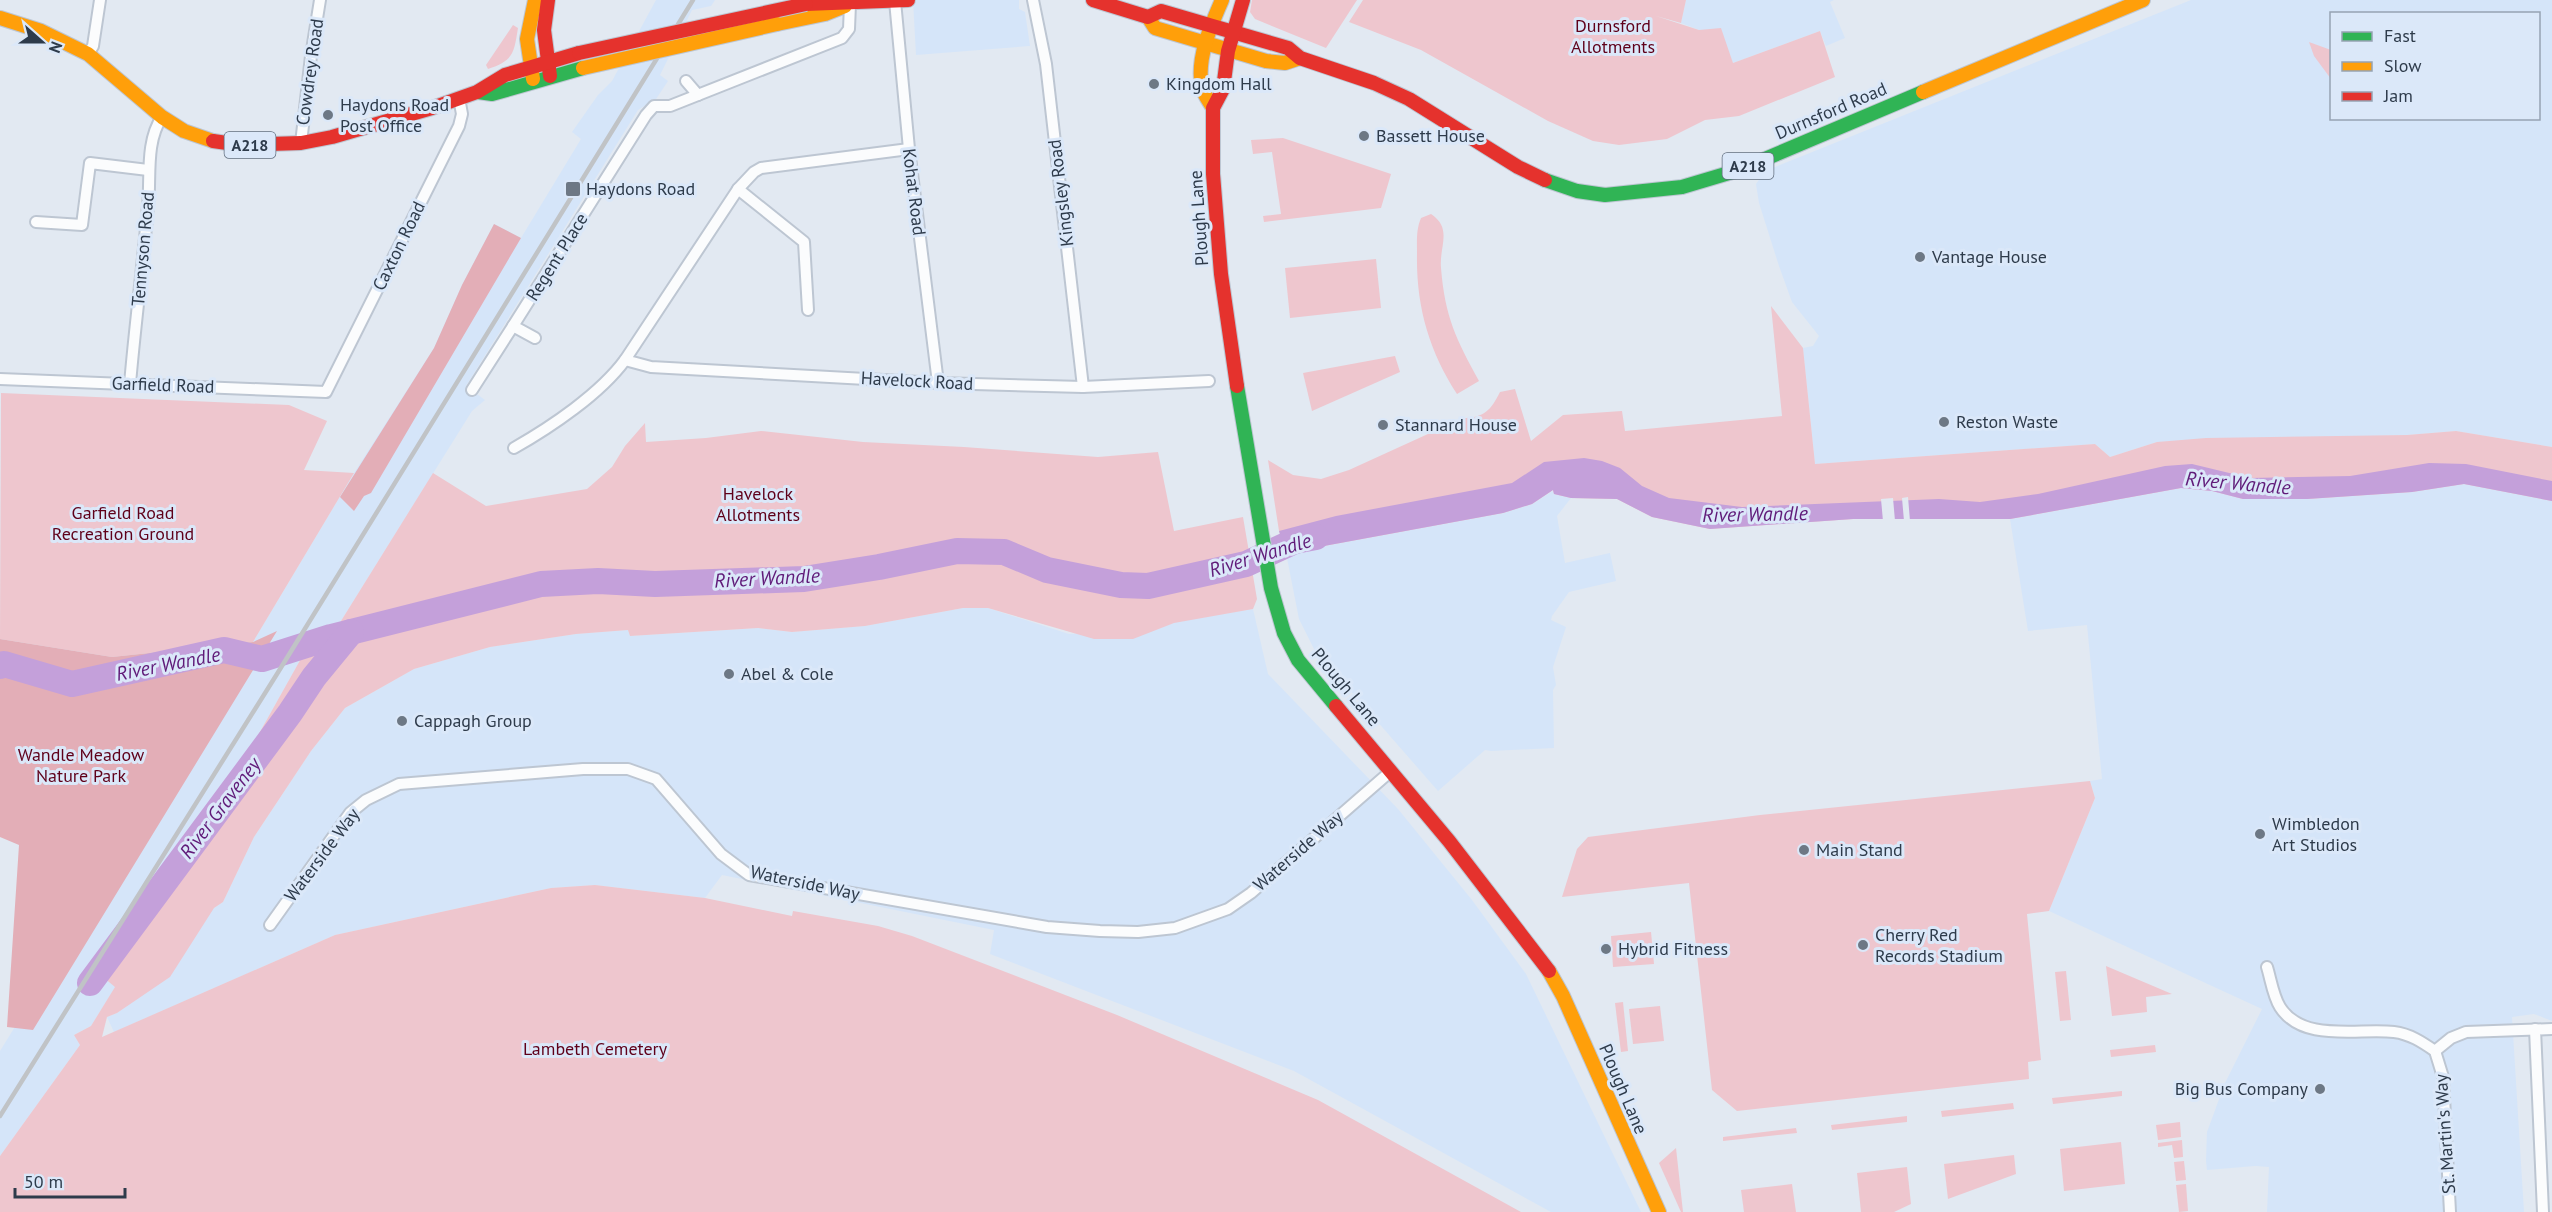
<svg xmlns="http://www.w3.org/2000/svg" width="2552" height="1212" font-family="'PT Sans',sans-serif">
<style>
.built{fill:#d5e5f9;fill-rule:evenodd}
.green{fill:#eec6ce}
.forest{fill:#e3aeb7}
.water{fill:#c4a0da}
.pier{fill:#e2e9f2}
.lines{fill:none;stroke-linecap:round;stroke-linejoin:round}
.river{stroke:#c4a0da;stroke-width:26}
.street-casing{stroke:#bdc6d2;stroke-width:14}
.fast-casing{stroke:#bdc6d2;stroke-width:16}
.slow-casing{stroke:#bdc6d2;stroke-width:16}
.jam-casing{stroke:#bdc6d2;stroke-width:16}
.street{stroke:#fbfcfd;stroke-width:10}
.fast{stroke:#30b455;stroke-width:14}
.slow{stroke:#ff9f0a;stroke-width:14}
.jam{stroke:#e5322d;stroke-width:14}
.rail{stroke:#c0c3c6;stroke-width:4.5}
.slow-bridge-casing{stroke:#bdc6d2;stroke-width:16;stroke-linecap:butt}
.jam-bridge-casing{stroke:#bdc6d2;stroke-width:16;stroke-linecap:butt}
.slow-bridge{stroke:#ff9f0a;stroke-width:14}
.jam-bridge{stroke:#e5322d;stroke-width:14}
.poi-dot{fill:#6d7885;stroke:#dbe8f9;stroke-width:2}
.labels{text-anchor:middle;stroke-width:6;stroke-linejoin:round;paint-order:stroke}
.shield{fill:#dbe8f9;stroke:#626f7f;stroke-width:1.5}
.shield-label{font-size:16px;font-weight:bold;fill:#2e3b4b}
.park-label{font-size:18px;fill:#5f001a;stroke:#dbe8f9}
.street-label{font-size:18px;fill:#2e3b4b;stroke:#dbe8f9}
.poi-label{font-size:18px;fill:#2e3b4b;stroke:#dbe8f9;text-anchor:start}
.water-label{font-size:20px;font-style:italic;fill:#601b79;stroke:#dbe8f9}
</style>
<rect width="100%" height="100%" fill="#e2e9f2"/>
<g class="built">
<polygon points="656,0 715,0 711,6 692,10 662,71 660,75 668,81 656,99 638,110 466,386 485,400 472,411 336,629 303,655 242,764 103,978 116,986 91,1026 74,1035 80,1045 0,1156 0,1051 253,642 354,473 434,348 462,285 494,224 521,238 581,139 572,132 598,95 612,81"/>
<polygon points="913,0 1019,0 1019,9 1025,12 1030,46 916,55"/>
<polygon points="1686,0 1834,0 1830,2 1845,38 1826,46 1820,31 1733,63 1729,52 1699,30 1681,23"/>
<path d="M2191,0H2552V447L2456,431L2407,435L2157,442L2110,457L2095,444L1815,464L1803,348L1813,346L1819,336L1792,302L1779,266L1759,203L1756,184L1765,171ZM2332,14H2538V118H2332Z"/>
<polygon points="2464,484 2552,501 2552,1021 2534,1014 2512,1017 2524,1212 2267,1212 2269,1167 2255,1166 2207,1170 2206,1161 2207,1132 2225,1083 2262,1009 2049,911 2095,798 2090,781 2102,779 2087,625 2028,631 2010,519 2181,488 2307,499 2412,492"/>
<polygon points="1554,490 1554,494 1571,498 1557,516 1565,563 1610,553 1616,581 1569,592 1552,616 1551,620 1566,627 1553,667 1556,685 1553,690 1554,748 1491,751 1485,750 1438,791 1314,649 1299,619 1286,553 1503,513 1532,504"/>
<polygon points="963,608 988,608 1069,634 1158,629 1174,622 1253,609 1268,674 1398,809 1472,900 1526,974 1641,1212 1551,1212 1294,1071 990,954 994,930 722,875 705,898 595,885 551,888 335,935 114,1032 107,1017 117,1013 140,996 214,908 223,902 254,837 311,751 345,708 414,669 490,647 576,634 628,630 630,636 758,628 792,632 865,626"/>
</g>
<g class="green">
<polygon points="1252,0 1357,0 1326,48 1255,19 1250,12"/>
<polygon points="1363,0 1686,0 1681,23 1656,16 1699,30 1721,28 1733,63 1820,31 1835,77 1739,116 1705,120 1667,139 1619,145 1593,141 1548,121 1421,50 1349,22"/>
<path d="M513,25L518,28C514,52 514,61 488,69L486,65Z"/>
<polygon points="2309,42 2331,50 2331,79 2314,56"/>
<polygon points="1283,138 1391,174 1381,208 1264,222 1263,216 1281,214 1272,152 1253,154 1251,140"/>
<path d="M1431,214C1453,229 1439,246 1441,268C1445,317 1456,339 1479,381L1457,394C1429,351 1416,306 1417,254C1417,241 1416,230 1421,218Z"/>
<polygon points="1376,259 1381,308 1290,318 1285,268"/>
<path d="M1771,306L1803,348L1815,464L2095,444L2110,457L2157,442L2206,438L2407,435L2456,431L2552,447V501L2464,484L2412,492L2307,499H2243L2212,491L2181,488L2010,519H1853L1710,529L1652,517L1617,499L1571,498L1554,494L1553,490L1532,504L1503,513L1286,553L1279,531L1268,460L1293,475L1321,479L1349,470L1463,418C1484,418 1491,410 1500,392L1515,389L1531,441L1563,415L1622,411L1625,431L1782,416Z"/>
<polygon points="1395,356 1400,372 1312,411 1303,373"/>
<polygon points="1,393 289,405 327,421 304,470 354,473 253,642 112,657 0,639"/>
<polygon points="645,423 646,442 706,438 761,431 863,442 964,447 1098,457 1158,452 1174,531 1243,517 1257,599 1253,609 1174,623 1133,639 1094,639 988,608 963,608 865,626 792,632 758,628 630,636 628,630 576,634 490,647 414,669 345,708 311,751 254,837 223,902 214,908 170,977 117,1013 107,1017 102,1037 335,935 551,888 595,885 705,898 792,916 793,911 878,926 912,936 1117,1015 1318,1100 1521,1212 0,1212 0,1156 80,1045 74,1035 91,1026 115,987 103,977 242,764 303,655 336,629 433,473 486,506 587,489 612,467 625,446"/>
<polygon points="2090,781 2095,798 2049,911 2027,914 2041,1060 2028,1062 2029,1079 1737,1111 1712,1090 1689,883 1562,897 1577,849 1588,837 1760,815"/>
<polygon points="1651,932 1654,964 1613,967 1611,936"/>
<polygon points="2106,966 2172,994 2146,997 2147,1012 2112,1016"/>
<polygon points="2066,971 2071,1020 2060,1021 2055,972"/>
<polygon points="1623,1002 1628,1051 1621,1052 1615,1003"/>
<polygon points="1660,1006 1664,1041 1633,1044 1629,1009"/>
<polygon points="2155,1045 2156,1052 2111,1057 2110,1050"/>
<polygon points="2122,1091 2122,1096 2053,1104 2052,1098"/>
<polygon points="2013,1103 2014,1109 1942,1117 1941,1111"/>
<polygon points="1907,1116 1907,1122 1832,1130 1831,1125"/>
<polygon points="2180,1122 2181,1137 2158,1140 2156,1125"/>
<polygon points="1796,1128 1797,1133 1723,1141 1723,1137"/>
<polygon points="2182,1140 2183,1157 2174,1158 2172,1145 2158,1147 2158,1143"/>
<polygon points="2121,1142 2125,1184 2064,1191 2060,1149"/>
<polygon points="1676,1148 1683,1212 1681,1212 1659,1163"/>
<polygon points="2014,1155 2016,1174 1948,1199 1944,1164"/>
<polygon points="2184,1161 2186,1180 2176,1181 2174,1162"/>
<polygon points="1907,1167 1911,1204 1894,1212 1861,1212 1857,1173"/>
<polygon points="1792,1184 1796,1212 1744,1212 1741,1190"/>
<polygon points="2186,1184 2188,1211 2179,1212 2176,1185"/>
</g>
<g class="forest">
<polygon points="494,224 521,238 371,493 364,496 354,511 340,497 434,348 462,285"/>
<polygon points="277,631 33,1030 7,1027 19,845 0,837 0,639 112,657 253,642"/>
</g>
<polygon class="water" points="1584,458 1602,461 1620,468 1642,486 1669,498 1742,507 1939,499 1980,502 2038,494 2165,466 2192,464 2250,478 2350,476 2429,463 2466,464 2552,481 2552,501 2464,484 2412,492 2307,499 2243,499 2212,491 2181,488 2010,519 1853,519 1710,529 1652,517 1617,499 1571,498 1554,494 1553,490 1532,504 1503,513 1286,553 1279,531 1336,516 1512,483 1544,462"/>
<g class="pier">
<polygon points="1908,497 1910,521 1911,522 1904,521 1902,498"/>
<polygon points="1893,498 1895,521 1883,521 1881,499"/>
</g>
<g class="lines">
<g class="river">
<polyline points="0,666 4,664 72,684 224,650 262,659 331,637 541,584 598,581 655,584 804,579 879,567 957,551 1004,552 1047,570 1121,585 1148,586 1246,564 1295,541 1316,537"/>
<polyline points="90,983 290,713 314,677 351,632"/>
</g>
<defs>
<g id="street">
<polyline points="1033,0 1046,64 1083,387"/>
<polyline points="895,1 909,149 938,383"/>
<polyline points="88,54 93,46 100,0"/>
<polyline points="686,81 698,95"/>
<polyline points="301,143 311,56 320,0"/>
<polyline points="909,149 761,168 754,172 738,189 625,360 651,367 938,383 1083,387 1209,381"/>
<polyline points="738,189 804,242 808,310"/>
<polyline points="36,222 82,225 90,163 148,170"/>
<polyline points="535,338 513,326 646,115 654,106 670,106 842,38 849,29 850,4"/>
<polyline points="0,379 326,392 459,126 462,114 459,98"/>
<path d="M130,384C135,325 143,265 148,206C151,178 145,142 162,117"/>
<polyline points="472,390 513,326"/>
<path d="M514,448C551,427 600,394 625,360"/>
<polyline points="270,925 350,813 366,800 399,784 583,769 628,769 656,779 721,854 749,875 1047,927 1100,931 1138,932 1175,928 1228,909 1251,893 1391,771"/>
<path d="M2267,967C2271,980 2273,996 2280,1007C2303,1043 2358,1028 2394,1032C2410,1034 2422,1042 2435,1051L2443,1077L2450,1212"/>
<polyline points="2535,1029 2543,1212"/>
<polyline points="2435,1051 2451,1038 2466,1032 2552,1029"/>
</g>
<g id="fast">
<polyline points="478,92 492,94 583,68"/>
<polyline points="1545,180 1577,191 1605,195 1682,187 1739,170 1923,92"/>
<polyline points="1237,386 1271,588 1284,633 1298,660 1336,706"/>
</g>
<g id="slow">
<polyline points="1148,17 1155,28 1266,61 1285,63 1300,58"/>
<polyline points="0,18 41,31 88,54 162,117 184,131 213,141"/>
<polyline points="777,24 825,14 845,6"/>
<polyline points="533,79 527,39 535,0"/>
<polyline points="1923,92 2143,0"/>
<path d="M1213,108C1209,101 1204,95 1202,87C1196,59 1211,25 1222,0"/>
<polyline points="1549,971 1563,996 1659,1212"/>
</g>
<g id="jam">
<polyline points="548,0 544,30 550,76"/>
<polyline points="1093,0 1148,17 1161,11 1288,48 1300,58 1374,83 1409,99 1518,167 1545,180"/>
<polyline points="806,4 908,0"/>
<polyline points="213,141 241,145 301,143 332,137 432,108 477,92 505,75 579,53"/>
<polyline points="1237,386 1221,274 1213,174 1213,108 1223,89 1228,51 1243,0"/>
<polyline points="1336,706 1449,841 1549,971"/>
</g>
</defs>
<use href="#street" class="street-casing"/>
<use href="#fast" class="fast-casing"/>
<use href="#slow" class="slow-casing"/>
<use href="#jam" class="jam-casing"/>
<use href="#street" class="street"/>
<use href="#fast" class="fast"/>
<use href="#slow" class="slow"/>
<use href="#jam" class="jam"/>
<polyline class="rail" points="0,1116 277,674 693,0"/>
<defs>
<polyline id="slow-bridge" points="583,68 777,24"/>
<polyline id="jam-bridge" points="579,53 806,4"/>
</defs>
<use href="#slow-bridge" class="slow-bridge-casing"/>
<use href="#jam-bridge" class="jam-bridge-casing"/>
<use href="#slow-bridge" class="slow-bridge"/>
<use href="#jam-bridge" class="jam-bridge"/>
</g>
<g class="poi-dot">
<circle cx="1154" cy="84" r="6"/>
<circle cx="328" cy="115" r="6"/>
<circle cx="1364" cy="136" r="6"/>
<rect x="565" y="181" width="16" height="16" rx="3"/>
<circle cx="1920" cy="257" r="6"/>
<circle cx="1944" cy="422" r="6"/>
<circle cx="1383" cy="425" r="6"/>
<circle cx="729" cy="674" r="6"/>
<circle cx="402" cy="721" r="6"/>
<circle cx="2260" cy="834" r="6"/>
<circle cx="1804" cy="850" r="6"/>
<circle cx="1863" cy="945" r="6"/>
<circle cx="1606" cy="949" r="6"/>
<circle cx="2320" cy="1089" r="6"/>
</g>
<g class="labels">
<g class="shield">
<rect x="224.5" y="132" width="51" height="26" rx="4.5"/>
<rect x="1722.5" y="153" width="51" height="26" rx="4.5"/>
</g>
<g class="shield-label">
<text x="250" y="151">A218</text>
<text x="1748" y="172">A218</text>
</g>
<g class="park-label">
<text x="1613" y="32">Durnsford<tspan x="1613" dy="21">Allotments</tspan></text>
<text x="758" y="500">Havelock<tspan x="758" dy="21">Allotments</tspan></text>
<text x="123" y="519">Garfield Road<tspan x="123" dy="21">Recreation Ground</tspan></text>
<text x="81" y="761">Wandle Meadow<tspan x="81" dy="21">Nature Park</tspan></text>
<text x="595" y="1055">Lambeth Cemetery</text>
</g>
<g class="street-label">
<text transform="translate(310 72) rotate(-82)" y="6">Cowdrey Road</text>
<text transform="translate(1831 111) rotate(-23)" y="6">Durnsford Road</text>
<text transform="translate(914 192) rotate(83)" y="6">Kohat Road</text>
<text transform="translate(1061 193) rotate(-97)" y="6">Kingsley Road</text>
<text transform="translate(1199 218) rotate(-94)" y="6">Plough Lane</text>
<text transform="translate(399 246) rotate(-64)" y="6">Caxton Road</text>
<text transform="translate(143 249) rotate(-85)" y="6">Tennyson Road</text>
<text transform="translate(557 257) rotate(-58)" y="6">Regent Place</text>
<text transform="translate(917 381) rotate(3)" y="6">Havelock Road</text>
<text transform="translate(163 385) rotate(2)" y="6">Garfield Road</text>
<text transform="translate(1346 687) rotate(50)" y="6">Plough Lane</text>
<text transform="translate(1298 851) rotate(-41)" y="6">Waterside Way</text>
<text transform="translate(322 855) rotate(-53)" y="6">Waterside Way</text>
<text transform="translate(805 883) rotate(12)" y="6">Waterside Way</text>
<text transform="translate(1623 1089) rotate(67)" y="6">Plough Lane</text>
<text transform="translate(2445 1134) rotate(-94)" y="6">St. Martin's Way</text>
</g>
<g class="poi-label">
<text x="1166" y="90">Kingdom Hall</text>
<text x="340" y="111">Haydons Road<tspan x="340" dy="21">Post Office</tspan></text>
<text x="1376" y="142">Bassett House</text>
<text x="586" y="195">Haydons Road</text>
<text x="1932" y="263">Vantage House</text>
<text x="1956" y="428">Reston Waste</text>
<text x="1395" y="431">Stannard House</text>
<text x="741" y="680">Abel &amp; Cole</text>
<text x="414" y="727">Cappagh Group</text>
<text x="2272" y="830">Wimbledon<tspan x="2272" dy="21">Art Studios</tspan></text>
<text x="1816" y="856">Main Stand</text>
<text x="1875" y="941">Cherry Red<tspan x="1875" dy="21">Records Stadium</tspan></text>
<text x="1618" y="955">Hybrid Fitness</text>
<text x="2308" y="1095" text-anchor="end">Big Bus Company</text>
</g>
<g class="water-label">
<text transform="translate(2238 483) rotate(5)" y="7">River Wandle</text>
<text transform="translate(1755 514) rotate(-1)" y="7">River Wandle</text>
<text transform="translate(1260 555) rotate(-17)" y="7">River Wandle</text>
<text transform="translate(767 578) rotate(-3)" y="7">River Wandle</text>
<text transform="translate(168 664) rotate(-11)" y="7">River Wandle</text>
<text transform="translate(220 808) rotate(-53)" y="7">River Graveney</text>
</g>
</g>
<rect x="2330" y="12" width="210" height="108" fill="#dbe8f9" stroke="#96a3b3" stroke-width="1.5"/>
<rect x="2342" y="32" width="30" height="9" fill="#30b455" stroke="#96a3b3" stroke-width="1.5"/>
<text x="2384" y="42" font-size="18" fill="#2e3b4b">Fast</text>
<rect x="2342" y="62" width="30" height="9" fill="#ff9f0a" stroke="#96a3b3" stroke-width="1.5"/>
<text x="2384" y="72" font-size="18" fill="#2e3b4b">Slow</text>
<rect x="2342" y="92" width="30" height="9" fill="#e5322d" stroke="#96a3b3" stroke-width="1.5"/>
<text x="2384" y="102" font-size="18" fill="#2e3b4b">Jam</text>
<g transform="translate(42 42) rotate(111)" stroke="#dbe8f9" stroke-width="4.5" paint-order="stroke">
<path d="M0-4.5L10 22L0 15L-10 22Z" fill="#2e3b4b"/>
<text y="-9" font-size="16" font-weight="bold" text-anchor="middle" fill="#2e3b4b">N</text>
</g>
<path d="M15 1188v9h110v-9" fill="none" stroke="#2e3b4b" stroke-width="3"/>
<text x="24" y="1188" font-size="18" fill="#2e3b4b" stroke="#dbe8f9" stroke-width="4.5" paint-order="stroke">50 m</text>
</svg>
